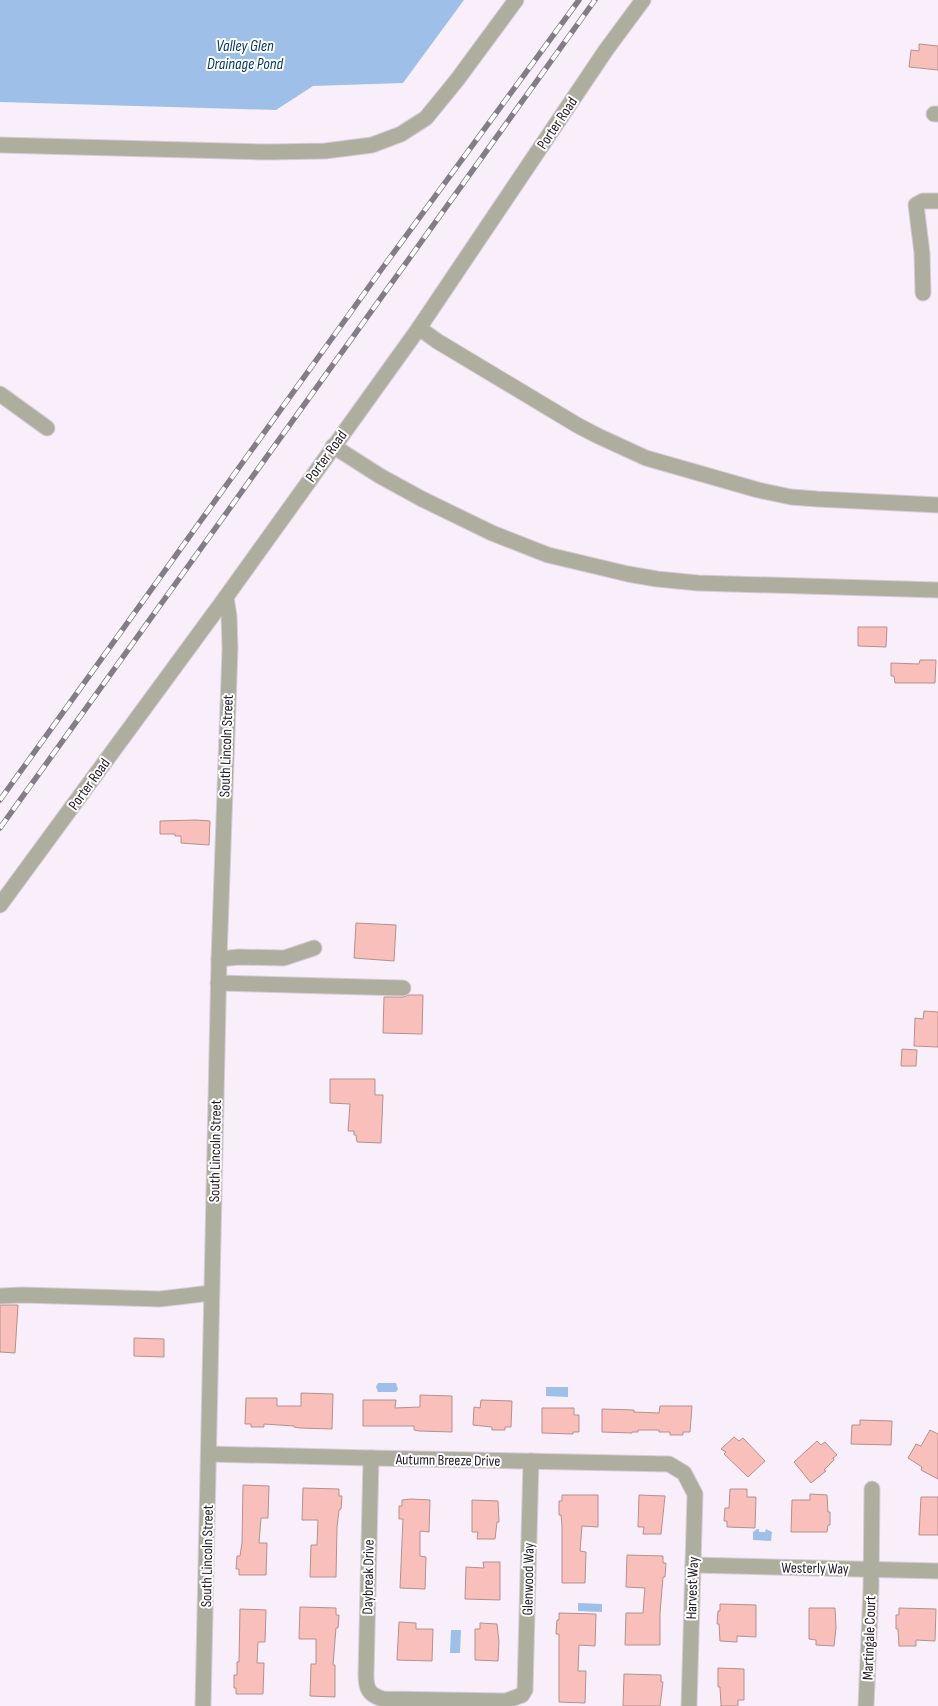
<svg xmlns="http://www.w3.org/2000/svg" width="938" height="1706" font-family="'Sofia Sans Condensed',sans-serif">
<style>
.water{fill:#9ec0e8}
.building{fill:#f9bfbb;stroke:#b6908d}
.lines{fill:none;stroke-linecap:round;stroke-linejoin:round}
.minor-casing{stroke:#d6cdd9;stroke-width:17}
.minor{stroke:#adae9e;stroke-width:15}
.rail-casing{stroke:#847c87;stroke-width:5.5}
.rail{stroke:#fff;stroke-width:4;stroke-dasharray:11;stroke-linecap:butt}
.labels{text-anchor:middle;stroke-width:4;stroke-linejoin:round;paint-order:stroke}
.street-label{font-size:15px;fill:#231b25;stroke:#fff}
.water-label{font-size:16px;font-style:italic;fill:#063a69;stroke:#fff}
</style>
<rect width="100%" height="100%" fill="#f8effb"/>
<g class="water">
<polygon points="0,0 464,0 403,83 313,86 276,110 0,102"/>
<polygon points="378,1383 396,1383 398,1389 396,1392 378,1392 376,1387"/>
<polygon points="546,1387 568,1387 568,1397 546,1396"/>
<polygon points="757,1529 759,1529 759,1532 765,1532 766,1529 772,1532 771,1541 753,1540 753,1532"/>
<polygon points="578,1603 602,1604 602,1612 578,1611"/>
<polygon points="451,1630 461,1630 460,1653 450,1653"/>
</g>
<g class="building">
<polygon points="919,44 938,46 938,70 909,67 911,50 919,51"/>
<polygon points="858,627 887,627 886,647 858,646"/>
<polygon points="920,660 936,660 935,683 895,683 894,676 891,676 891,663 919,664"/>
<polygon points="196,820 210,821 209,845 181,843 181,836 175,836 175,834 160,834 160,821"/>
<polygon points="356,923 396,925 394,961 354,958"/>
<polygon points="409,995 423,995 422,1034 383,1033 384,997 403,997"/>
<polygon points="924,1011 938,1012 938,1047 914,1046 915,1018 923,1019"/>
<polygon points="902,1049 917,1050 916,1066 901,1066"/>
<polygon points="330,1079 375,1079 375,1095 383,1095 381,1143 357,1142 356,1135 354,1135 354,1131 348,1131 350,1104 330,1103"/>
<polygon points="0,1305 18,1305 15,1353 0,1352"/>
<polygon points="134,1338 164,1339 164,1357 134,1356"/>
<polygon points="301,1393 333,1394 332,1429 300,1428 294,1427 294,1426 264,1424 264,1427 251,1427 251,1424 245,1424 246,1398 277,1398 277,1406 301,1406"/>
<polygon points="420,1395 452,1396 452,1432 419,1431 414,1430 414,1426 363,1426 363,1400 396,1400 395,1408 420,1407"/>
<polygon points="481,1400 512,1401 511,1427 505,1427 505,1430 492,1430 492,1427 473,1425 474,1407 480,1408"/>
<polygon points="660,1406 692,1406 690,1432 683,1432 683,1435 670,1435 670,1432 659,1432 659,1430 638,1430 638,1432 632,1432 632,1433 602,1432 602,1409 634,1410 634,1412 659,1413"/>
<polygon points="542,1408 574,1408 574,1415 579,1415 579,1432 573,1432 573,1434 542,1433"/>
<polygon points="860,1420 892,1421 891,1445 851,1444 852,1425 860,1425"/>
<polygon points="930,1430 938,1434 938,1479 921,1470 922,1467 908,1458 916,1444 921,1446"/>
<polygon points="734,1437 739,1441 743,1438 765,1461 748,1477 724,1454 726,1452 721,1449"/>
<polygon points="817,1441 821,1445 825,1442 837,1455 833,1458 834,1460 824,1470 826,1471 811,1483 794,1462"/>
<polygon points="243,1485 269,1486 268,1518 261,1518 259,1543 267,1543 266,1575 239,1575 239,1569 236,1569 237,1556 240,1556 242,1543"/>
<polygon points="303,1488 339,1489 339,1496 342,1496 341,1509 339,1510 337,1527 336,1577 310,1577 311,1545 317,1545 318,1520 302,1520"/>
<polygon points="730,1489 747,1489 747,1497 756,1497 755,1528 727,1527 727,1521 724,1521 725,1508 729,1508"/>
<polygon points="810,1494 827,1495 828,1512 830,1512 830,1525 828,1525 827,1532 791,1532 792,1500 810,1500"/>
<polygon points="562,1495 598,1495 598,1527 582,1526 580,1551 586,1552 585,1583 562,1583 562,1526 561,1515 559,1515 559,1501 562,1501"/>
<polygon points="639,1495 665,1496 661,1534 643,1534 644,1527 638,1527"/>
<polygon points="921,1497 938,1497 938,1535 919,1535"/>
<polygon points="411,1499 430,1500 429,1532 420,1531 420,1556 426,1557 425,1589 400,1588 403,1519 399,1519 399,1506 402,1506 402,1500"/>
<polygon points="472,1500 498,1501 499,1522 497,1522 495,1539 477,1539 478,1532 472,1532"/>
<polygon points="627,1555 663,1556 663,1563 666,1563 665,1577 663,1577 660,1613 660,1645 625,1645 626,1613 643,1613 644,1599 645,1588 626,1587"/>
<polygon points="483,1562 500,1562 500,1600 465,1599 466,1567 484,1568"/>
<polygon points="720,1604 756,1605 756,1637 737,1636 737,1642 720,1641 719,1624 717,1624 718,1611 720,1611"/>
<polygon points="300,1607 336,1608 336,1615 339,1615 338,1628 336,1628 333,1665 335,1665 335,1697 310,1696 311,1664 316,1664 316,1639 299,1639"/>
<polygon points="809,1608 835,1608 836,1628 834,1646 816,1645 816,1640 809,1639"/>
<polygon points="899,1608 936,1609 935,1641 916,1640 916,1646 899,1646 898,1629 896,1629 896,1615 899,1615"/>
<polygon points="240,1609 266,1610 265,1642 258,1642 257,1663 264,1663 263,1694 236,1694 236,1688 234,1688 234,1675 237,1675 237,1662 239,1662"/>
<polygon points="559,1613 596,1614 595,1646 579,1645 578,1671 586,1671 585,1703 559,1702 559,1634 556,1634 557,1620 559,1620"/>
<polygon points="399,1622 416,1623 416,1629 433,1629 432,1661 397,1660"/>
<polygon points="480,1623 497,1624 499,1642 498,1661 475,1660 475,1629 480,1629"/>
<polygon points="718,1668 744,1669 744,1700 738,1700 738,1706 721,1706 720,1687 718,1687"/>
<polygon points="624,1674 661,1675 661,1682 663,1682 660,1706 623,1706"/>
</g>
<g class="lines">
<defs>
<g id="minor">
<polyline points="934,114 938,114"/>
<polyline points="0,145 268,152 325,151 372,145 401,134 426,118 457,80 516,0"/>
<polyline points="923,293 922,253 916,205 923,201 938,201"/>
<polyline points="419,328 437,341 577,425 598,436 646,458 758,490 791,497 817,499 938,505"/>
<polyline points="0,394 47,428"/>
<polyline points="333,446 380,476 422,499 492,533 548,555 628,574 657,579 698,583 938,590"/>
<polyline points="0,905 226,597 419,328 606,50 643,0"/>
<polyline points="219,959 239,957 284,958 314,948"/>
<polyline points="218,983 403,988"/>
<polyline points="0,1296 22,1295 160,1299 211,1293"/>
<polyline points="209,1454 371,1458 669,1464 684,1473 695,1494 689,1706"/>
<path d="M371,1458L366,1675C366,1689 369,1695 383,1699L506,1701L522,1695L525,1690L531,1461"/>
<polyline points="693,1565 938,1571"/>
<polyline points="203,1706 219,959 230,649 229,616 226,597"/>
<polyline points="866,1706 871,1589 872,1489"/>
</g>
</defs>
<use href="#minor" class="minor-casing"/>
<use href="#minor" class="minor"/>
<defs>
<g id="rail">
<polyline points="0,800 381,270 579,0"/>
<polyline points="0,828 595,0"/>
</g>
</defs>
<use href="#rail" class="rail-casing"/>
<use href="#rail" class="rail"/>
</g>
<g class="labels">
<g class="street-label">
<text transform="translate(557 123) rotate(-56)" y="5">Porter Road</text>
<text transform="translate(326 456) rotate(-54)" y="5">Porter Road</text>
<text transform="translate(226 746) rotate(-88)" y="5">South Lincoln Street</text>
<text transform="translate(89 784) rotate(-54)" y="5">Porter Road</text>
<text transform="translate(215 1151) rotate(-89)" y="5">South Lincoln Street</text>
<text transform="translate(448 1460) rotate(1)" y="5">Autumn Breeze Drive</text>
<text transform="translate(207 1556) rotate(-89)" y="5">South Lincoln Street</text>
<text transform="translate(815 1568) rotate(1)" y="5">Westerly Way</text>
<text transform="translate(368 1577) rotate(-89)" y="5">Daybreak Drive</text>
<text transform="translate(528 1579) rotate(-89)" y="5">Glenwood Way</text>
<text transform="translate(692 1588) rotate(-88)" y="5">Harvest Way</text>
<text transform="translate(869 1638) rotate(-88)" y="5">Martingale Court</text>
</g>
<g class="water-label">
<text x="245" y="51">Valley Glen<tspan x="245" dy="18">Drainage Pond</tspan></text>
</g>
</g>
</svg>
